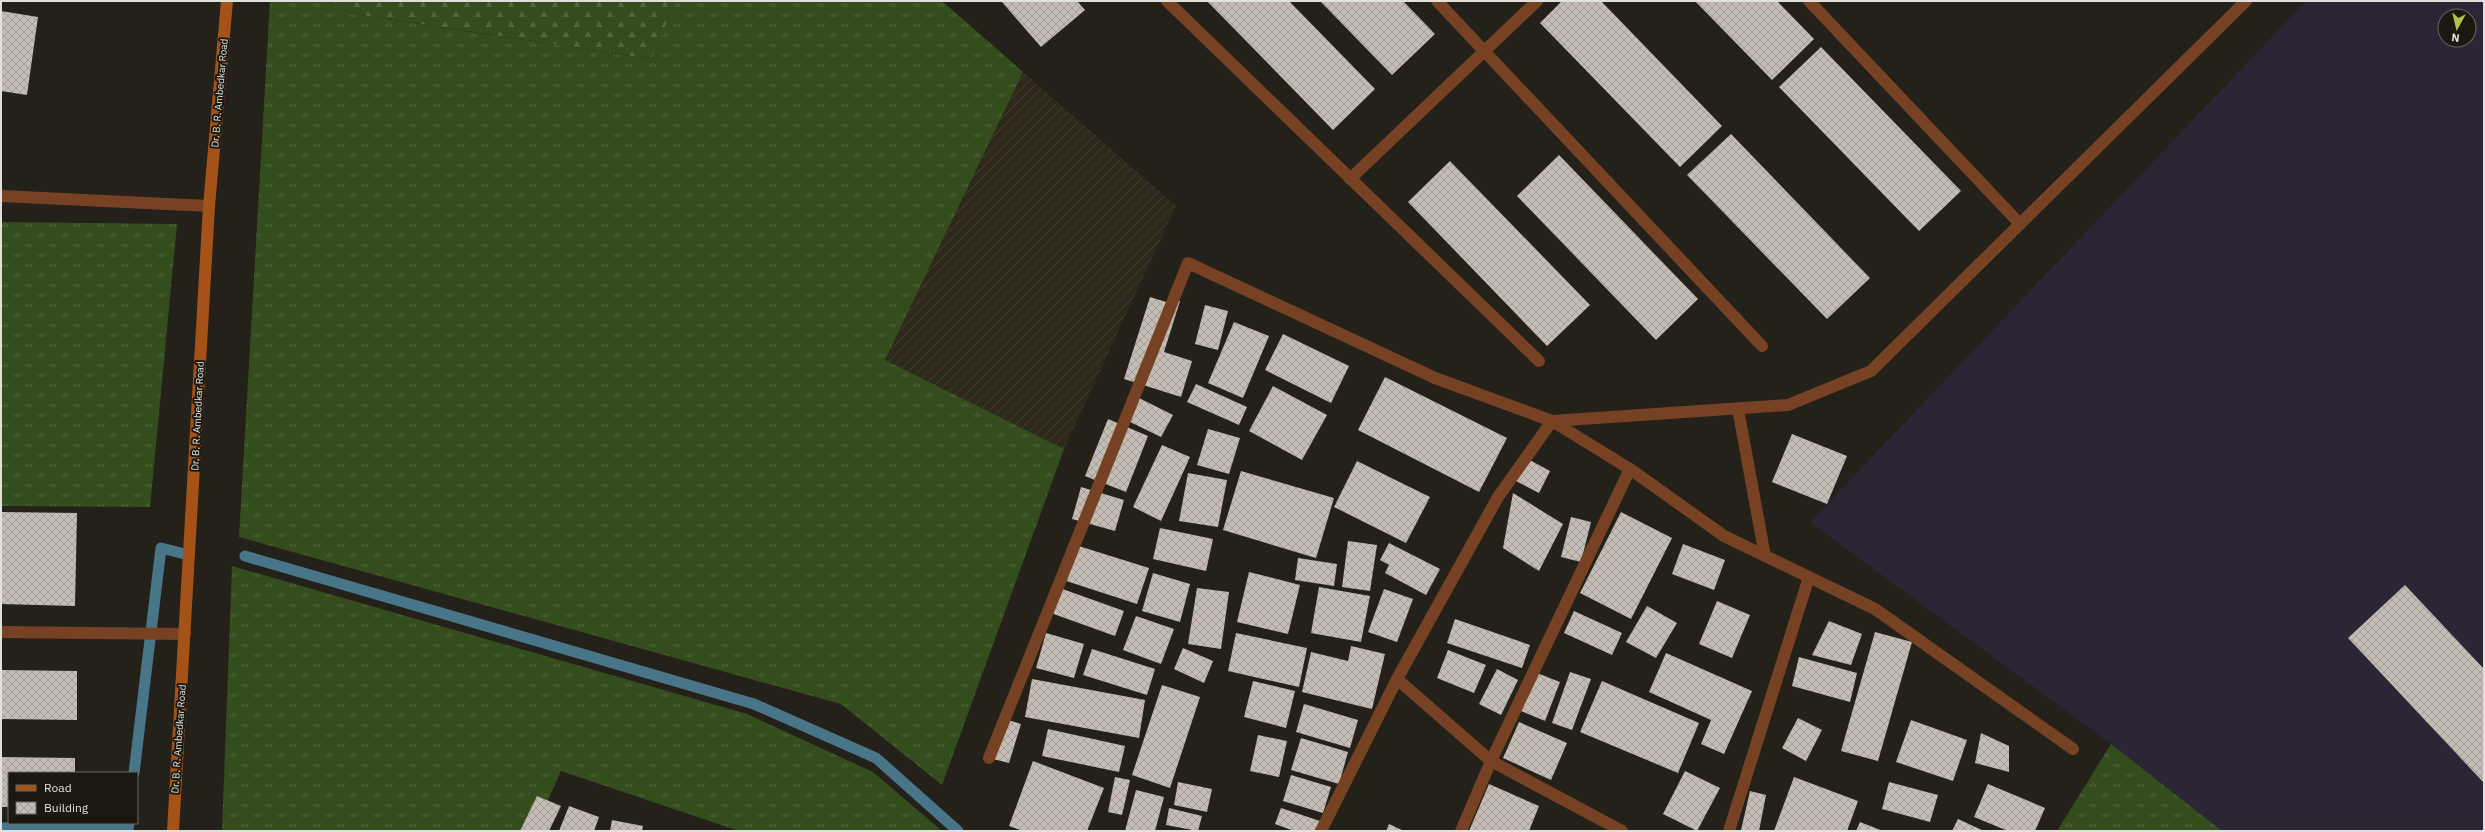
<svg xmlns="http://www.w3.org/2000/svg" width="2485" height="832" font-family="'IBM Plex Sans',sans-serif">
<style>
.industrial{fill:url(#industrial-furrows)}
.education{fill:#2b2535;fill-rule:evenodd}
.grass{fill:url(#grass-tufts)}
.forest{fill:url(#forest-firs)}
.lines{fill:none;stroke-linecap:round;stroke-linejoin:round}
.stream{stroke:#487688;stroke-width:11}
.building{fill:url(#building-cross-hatch)}
.street{stroke:#764223;stroke-width:12}
.secondary{stroke:#a55219;stroke-width:12}
.labels{text-anchor:middle;stroke-width:4;stroke-linejoin:round;paint-order:stroke}
.street-label{font-size:10px;fill:#e2e0dc;stroke:#1a1811}
</style>
<defs>
<pattern id="industrial-furrows" width="10" height="10" patternUnits="userSpaceOnUse"><rect width="10" height="10" fill="#2f291c"/><path d="M-1 1l2-2M0 10L10 0M9 11l2-2" fill="none" stroke="#433e32"/></pattern>
<pattern id="grass-tufts" width="24" height="20" patternUnits="userSpaceOnUse"><rect width="24" height="20" fill="#344d1d"/><path d="M3 7l-1-3M5 7V3M7 7l1-3M15 17l-1-3M17 17v-4M19 17l1-3" fill="none" stroke="#51663d"/></pattern>
<pattern id="forest-firs" width="22" height="20" patternUnits="userSpaceOnUse"><rect width="22" height="20" fill="#344d1d"/><path d="M5 1l3.5 6h-7zM16 11l3.5 6h-7z" fill="#51663d"/></pattern>
<pattern id="building-cross-hatch" width="8" height="8" patternUnits="userSpaceOnUse"><rect width="8" height="8" fill="#c4bcb5"/><path d="M0 0l8 8M0 8l8-8" fill="none" stroke="#a49e98"/></pattern>
</defs>
<rect width="100%" height="100%" fill="#24211a"/>
<polygon class="industrial" points="1023,72 1176,206 1064,449 885,360"/>
<path class="education" d="M2306,1H2484V831H2222L2111,744L1810,522ZM2445,16H2469V40H2445Z"/>
<g class="grass">
<polygon points="270,1 332,1 348,13 650,59 676,1 942,1 1023,72 885,360 1064,449 942,785 841,704 239,537"/>
<polygon points="1,222 177,224 150,507 1,506"/>
<polygon points="232,566 747,714 873,772 942,831 739,831 561,771 534,831 222,831"/>
<polygon points="2111,744 2222,831 2057,831"/>
</g>
<polygon class="forest" points="332,1 676,1 651,59 348,13"/>
<g class="lines">
<g class="stream">
<polyline points="245,556 754,704 876,758 958,831"/>
<polyline points="134,773 161,548 185,554"/>
<polyline points="1,828 128,829 129,823"/>
</g>
</g>
<g class="building">
<polygon points="1001,1 1077,1 1085,10 1041,47"/>
<polygon points="1207,1 1289,1 1375,89 1333,130"/>
<polygon points="1320,1 1403,1 1435,34 1392,75"/>
<polygon points="1562,1 1601,1 1722,126 1680,167 1540,23"/>
<polygon points="1695,1 1777,1 1814,39 1772,80"/>
<polygon points="1,11 38,17 27,95 1,91"/>
<polygon points="1821,47 1961,191 1919,231 1779,87"/>
<polygon points="1731,134 1870,278 1827,319 1687,175"/>
<polygon points="1559,155 1698,299 1656,340 1517,196"/>
<polygon points="1450,161 1590,305 1547,346 1408,202"/>
<polygon points="1150,297 1176,305 1178,301 1180,301 1164,352 1192,361 1181,397 1124,379"/>
<polygon points="1205,305 1228,311 1218,350 1195,344"/>
<polygon points="1234,322 1269,336 1243,398 1208,383"/>
<polygon points="1283,334 1349,366 1331,403 1265,370"/>
<polygon points="1385,377 1507,438 1479,492 1358,430"/>
<polygon points="1196,384 1247,407 1239,425 1187,402"/>
<polygon points="1273,386 1327,415 1302,460 1249,431"/>
<polygon points="1135,396 1173,415 1161,437 1124,419"/>
<polygon points="1108,419 1148,436 1126,492 1085,476"/>
<polygon points="1208,429 1240,438 1229,474 1197,465"/>
<polygon points="1792,434 1847,456 1827,504 1772,482"/>
<polygon points="1162,445 1190,457 1161,521 1133,507"/>
<polygon points="1526,458 1550,471 1539,493 1514,480"/>
<polygon points="1357,461 1430,497 1406,543 1334,507"/>
<polygon points="1241,471 1334,498 1316,558 1223,530"/>
<polygon points="1188,473 1227,480 1218,527 1179,521"/>
<polygon points="1081,487 1124,500 1115,531 1072,519"/>
<polygon points="1513,493 1563,524 1539,571 1503,548"/>
<polygon points="1,512 77,513 75,606 1,604"/>
<polygon points="1621,512 1672,538 1631,619 1580,593"/>
<polygon points="1571,517 1591,522 1581,562 1561,557"/>
<polygon points="1160,528 1213,539 1206,571 1153,559"/>
<polygon points="1348,541 1377,545 1370,591 1342,587"/>
<polygon points="1069,543 1149,568 1137,604 1057,578"/>
<polygon points="1389,543 1440,569 1426,595 1385,573 1389,565 1380,560"/>
<polygon points="1683,544 1725,560 1714,590 1672,574"/>
<polygon points="1298,558 1337,564 1334,586 1295,580"/>
<polygon points="1249,572 1300,585 1288,634 1237,622"/>
<polygon points="1153,573 1190,584 1180,622 1142,611"/>
<polygon points="2405,585 2484,669 2484,783 2348,638"/>
<polygon points="1057,587 1124,611 1115,636 1048,612"/>
<polygon points="1319,587 1370,596 1361,642 1311,633"/>
<polygon points="1197,588 1229,592 1221,649 1188,644"/>
<polygon points="1384,589 1413,599 1397,642 1368,632"/>
<polygon points="1717,601 1750,615 1732,658 1699,644"/>
<polygon points="1647,606 1677,623 1656,658 1626,642"/>
<polygon points="1574,611 1622,633 1612,655 1564,633"/>
<polygon points="1136,616 1174,629 1161,664 1123,650"/>
<polygon points="1455,619 1530,645 1522,668 1447,643"/>
<polygon points="1829,621 1862,634 1851,665 1812,655"/>
<polygon points="1875,632 1912,642 1878,761 1841,751"/>
<polygon points="1046,633 1084,644 1074,678 1036,668"/>
<polygon points="1236,633 1307,648 1299,687 1228,671"/>
<polygon points="1351,646 1385,654 1372,709 1302,692 1311,652 1348,661"/>
<polygon points="1183,648 1213,661 1204,683 1174,669"/>
<polygon points="1092,649 1155,669 1147,695 1083,675"/>
<polygon points="1448,650 1486,665 1474,693 1437,678"/>
<polygon points="1666,653 1752,691 1724,754 1701,744 1711,720 1649,692"/>
<polygon points="1799,657 1857,673 1850,702 1792,686"/>
<polygon points="1497,669 1518,680 1501,715 1479,704"/>
<polygon points="1,670 77,671 77,720 1,719"/>
<polygon points="1570,672 1591,679 1572,730 1552,723"/>
<polygon points="1537,673 1560,682 1545,721 1521,711"/>
<polygon points="1032,679 1145,700 1139,738 1025,717"/>
<polygon points="1253,681 1295,691 1286,728 1244,717"/>
<polygon points="1602,681 1699,723 1678,773 1580,732"/>
<polygon points="1162,685 1200,697 1170,788 1132,775"/>
<polygon points="1304,704 1358,720 1350,748 1296,732"/>
<polygon points="1001,718 1021,724 1009,763 989,758"/>
<polygon points="1798,718 1822,730 1806,761 1782,748"/>
<polygon points="1911,720 1967,740 1953,781 1896,762"/>
<polygon points="1519,722 1567,743 1551,780 1503,758"/>
<polygon points="1048,729 1125,746 1119,772 1042,756"/>
<polygon points="1981,733 2009,746 2009,772 1975,763"/>
<polygon points="1258,735 1287,741 1279,777 1250,771"/>
<polygon points="1301,738 1348,752 1339,784 1291,770"/>
<polygon points="1,757 75,758 75,773 9,773 9,807 1,807"/>
<polygon points="1033,761 1104,788 1087,831 1023,831 1009,826"/>
<polygon points="1685,771 1720,788 1697,831 1663,814"/>
<polygon points="1291,775 1331,787 1323,813 1283,801"/>
<polygon points="1115,777 1130,780 1122,815 1108,812"/>
<polygon points="1794,777 1858,801 1847,831 1774,831"/>
<polygon points="1178,782 1212,789 1207,812 1174,805"/>
<polygon points="1889,782 1938,795 1930,822 1882,809"/>
<polygon points="1489,784 1539,806 1529,831 1469,831"/>
<polygon points="1988,784 2045,808 2035,831 2008,831 1974,817"/>
<polygon points="1136,790 1164,797 1155,831 1125,831"/>
<polygon points="1750,791 1766,795 1759,831 1741,830"/>
<polygon points="537,796 561,806 549,831 520,831"/>
<polygon points="569,806 599,817 594,831 559,831"/>
<polygon points="1169,808 1202,816 1198,831 1166,825"/>
<polygon points="1281,808 1320,821 1317,831 1294,831 1275,824"/>
<polygon points="1958,819 1984,831 1952,831"/>
<polygon points="612,820 643,826 642,831 610,831"/>
<polygon points="1860,822 1883,831 1856,831"/>
<polygon points="1389,824 1404,831 1386,831"/>
</g>
<g class="lines">
<g class="street">
<polyline points="1167,1 1539,361"/>
<polyline points="1437,1 1762,346"/>
<polyline points="1809,1 2020,224"/>
<polyline points="1350,179 1537,1"/>
<polyline points="1,196 209,206"/>
<polyline points="1738,409 1765,556"/>
<polyline points="1552,421 1788,405 1871,371 2246,1"/>
<polyline points="1,632 185,634"/>
<polyline points="1397,679 1491,761 1622,831"/>
<polyline points="989,758 1188,263 1435,378 1552,421 1630,469 1724,536 1875,609 2073,749"/>
<polyline points="1321,831 1397,679 1498,497 1552,421"/>
<polyline points="1461,831 1491,761 1630,469"/>
<polyline points="1729,831 1809,577"/>
</g>
<polyline class="secondary" points="173,831 209,206 227,1"/>
</g>
<g class="labels">
<g class="street-label">
<text transform="translate(219 93) rotate(-85)" y="4">Dr. B. R. Ambedkar Road</text>
<text transform="translate(197 416) rotate(-87)" y="4">Dr. B. R. Ambedkar Road</text>
<text transform="translate(178 739) rotate(-86)" y="4">Dr. B. R. Ambedkar Road</text>
</g>
</g>
<rect width="2485" height="832" fill="none" stroke="#e2e0dc" stroke-width="4"/>
<rect x="8" y="772" width="130" height="52" fill="#1a1811" stroke="#6a6862"/>
<rect x="16" y="785" width="20" height="6" fill="#a55219" stroke="#6a6862"/>
<text x="44" y="792" font-size="12" fill="#e2e0dc">Road</text>
<rect x="16" y="802" width="20" height="12" fill="url(#building-cross-hatch)" stroke="#6a6862"/>
<text x="44" y="812" font-size="12" fill="#e2e0dc">Building</text>
<g transform="translate(2457 28) rotate(188)"><circle r="19" fill="#1a1811" stroke="#6a6862"/>
<path d="M0-3L7 15L0 10L-7 15Z" fill="#b4c24a"/>
<text y="-6" font-size="11" font-weight="bold" text-anchor="middle" fill="#e2e0dc">N</text>
</g>
</svg>
